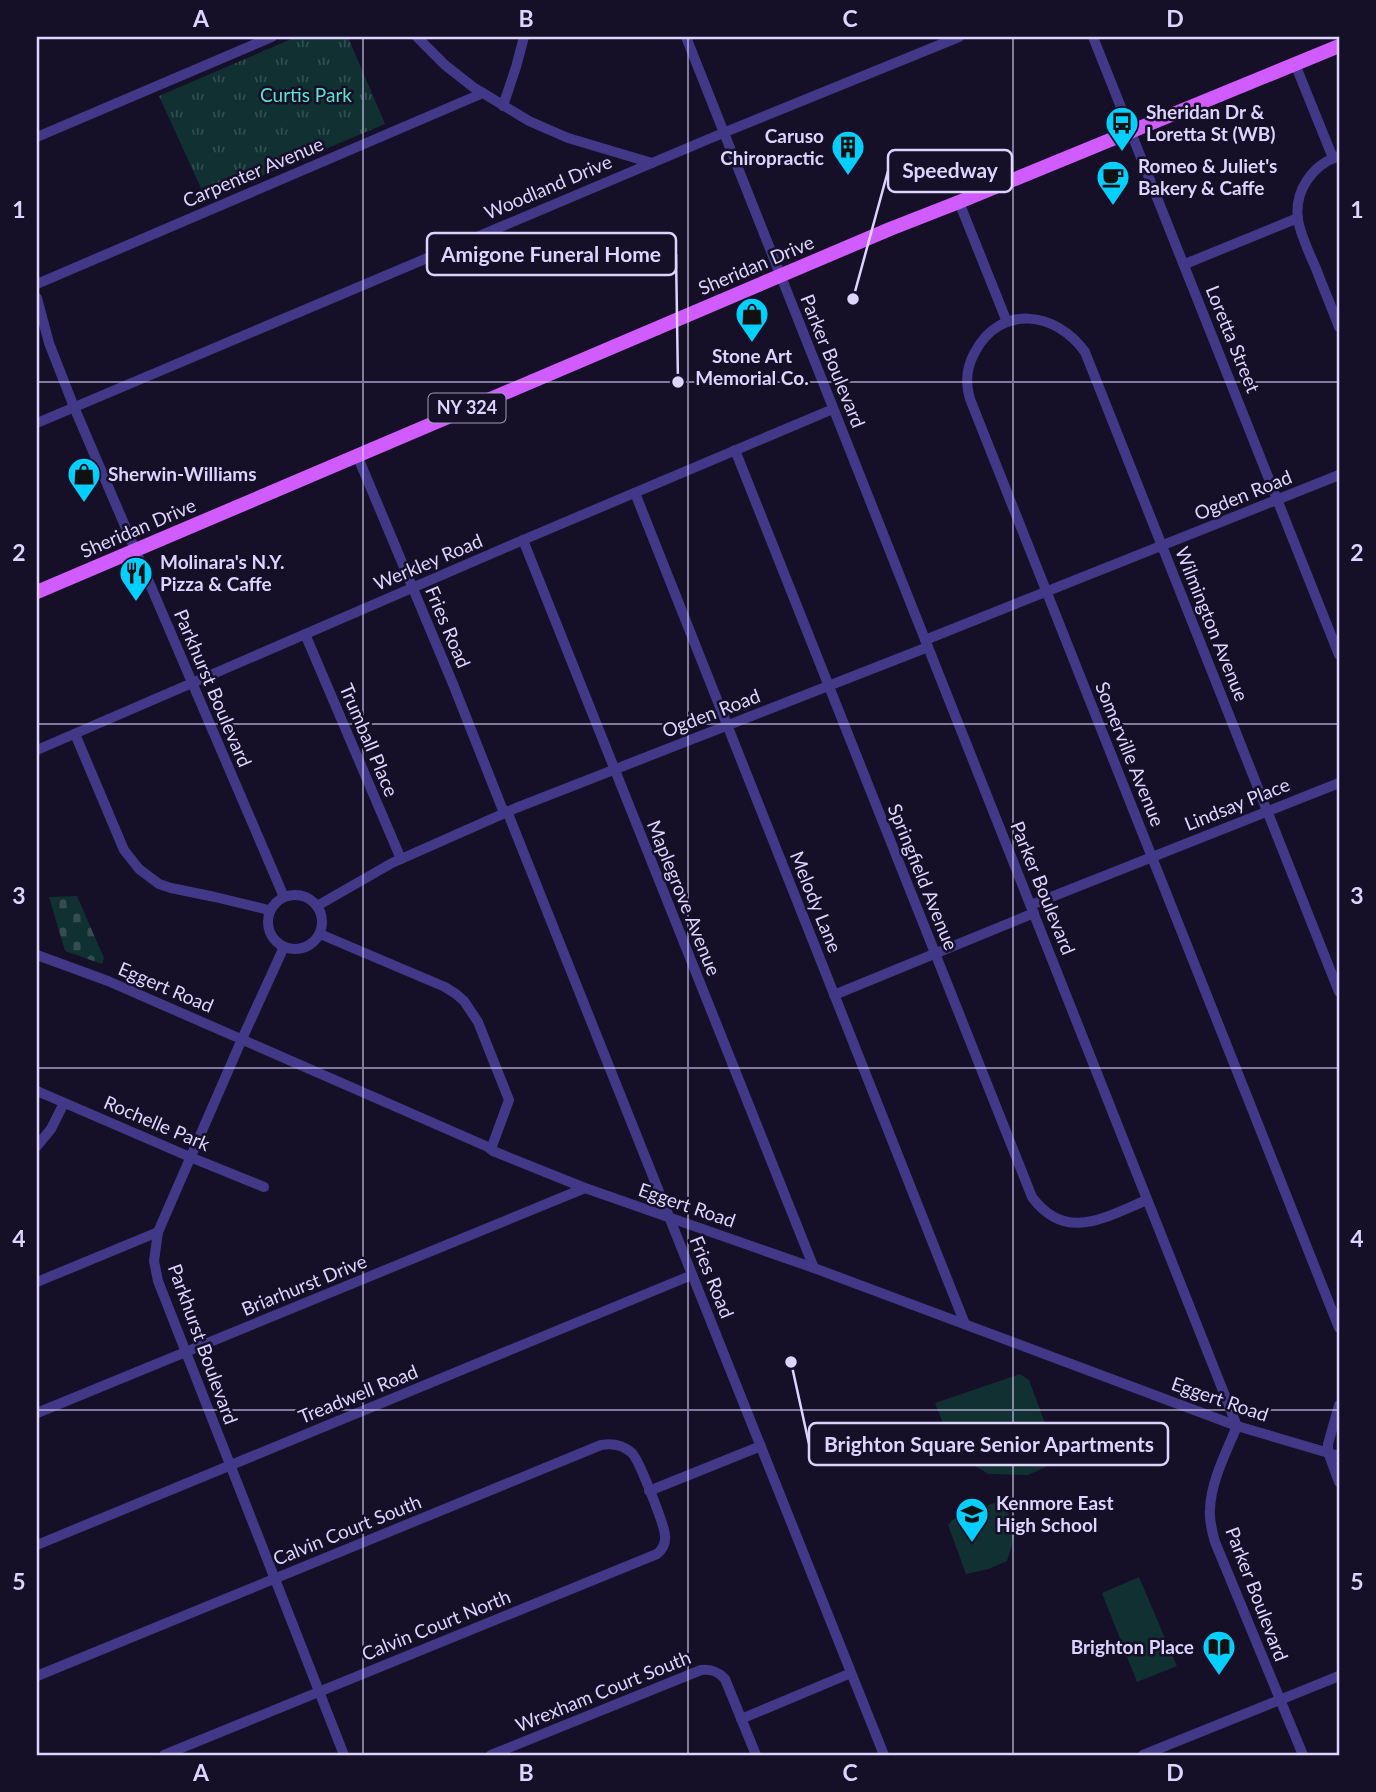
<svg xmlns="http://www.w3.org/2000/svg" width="1376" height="1792" font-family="Lato,sans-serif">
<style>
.cemetery{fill:url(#cemetery-stones)}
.park{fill:url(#park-tufts)}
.pitch{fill:#113032}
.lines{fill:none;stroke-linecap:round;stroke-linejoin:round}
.minor{stroke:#423888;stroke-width:10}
.major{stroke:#d05cff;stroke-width:14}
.grid{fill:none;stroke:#ddd5ff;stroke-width:2;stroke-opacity:0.55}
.labels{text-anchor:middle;stroke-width:5;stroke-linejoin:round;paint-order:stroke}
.shield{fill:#150f27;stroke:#a19abe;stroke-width:2}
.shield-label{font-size:18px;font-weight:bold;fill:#ddd5ff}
.park-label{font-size:19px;fill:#5ce4ce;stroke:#150f27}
.poi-label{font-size:19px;font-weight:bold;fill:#ddd5ff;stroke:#150f27;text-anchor:start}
.street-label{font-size:19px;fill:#ddd5ff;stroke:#150f27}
.leader{fill:none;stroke:#ddd5ff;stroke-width:2.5}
.callout-dot{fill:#ddd5ff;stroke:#150f27;stroke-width:2.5}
.callout{fill:#150f27;stroke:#ddd5ff;stroke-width:2.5}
.callout-label{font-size:21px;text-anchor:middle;font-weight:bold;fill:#ddd5ff}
.neatline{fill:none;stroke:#ddd5ff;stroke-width:2.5}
.grid-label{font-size:23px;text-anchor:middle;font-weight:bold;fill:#ddd5ff}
</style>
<defs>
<pattern id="cemetery-stones" width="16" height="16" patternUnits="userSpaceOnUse" patternTransform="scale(1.75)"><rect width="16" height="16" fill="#113032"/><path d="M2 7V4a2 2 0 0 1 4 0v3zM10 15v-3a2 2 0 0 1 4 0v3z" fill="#334d51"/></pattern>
<pattern id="park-tufts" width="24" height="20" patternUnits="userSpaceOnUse" patternTransform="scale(1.75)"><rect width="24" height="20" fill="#113032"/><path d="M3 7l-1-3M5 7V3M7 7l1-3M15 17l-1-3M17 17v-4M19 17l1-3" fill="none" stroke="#334d51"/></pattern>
</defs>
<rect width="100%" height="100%" fill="#150f27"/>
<polygon class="cemetery" points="77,896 104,958 102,964 65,951 49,897"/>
<polygon class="park" points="296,37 348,37 385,124 206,199 159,96"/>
<g class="pitch">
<polygon points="1020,1374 1029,1380 1059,1461 1028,1475 988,1474 966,1460 948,1436 935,1403"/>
<polygon points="1004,1499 1015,1535 1007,1561 989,1569 966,1574 948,1525 952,1520"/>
<polygon points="1139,1577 1177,1666 1137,1682 1102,1593"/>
</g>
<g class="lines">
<g class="minor">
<polyline points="417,37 445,65 473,87 529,121 568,138 652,163"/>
<path d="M686,37L1237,1426C1226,1453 1211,1481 1210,1509C1209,1520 1212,1531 1215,1542L1303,1755"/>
<polyline points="1093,37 1339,655"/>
<polyline points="1295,64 1333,158"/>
<polyline points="503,106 516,67 524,37"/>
<polyline points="37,137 272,37"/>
<path d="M1339,156C1312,165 1294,191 1298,220C1301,237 1310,254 1317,271C1324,290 1332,308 1339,327"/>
<polyline points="959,202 1007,322"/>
<polyline points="1185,264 1298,218"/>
<polyline points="37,284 483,93"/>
<polyline points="37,298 49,343 74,407 284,897"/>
<polyline points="37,423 723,133 959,37"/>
<path d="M735,450L1032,1197C1066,1243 1105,1217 1147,1200"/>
<polyline points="357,455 453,684 504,813"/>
<polyline points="635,493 965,1324"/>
<polyline points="523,540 814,1268"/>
<polyline points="305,634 401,859"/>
<polyline points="925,640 1339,475"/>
<polyline points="75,734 124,850 139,869 159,884 171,888 215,897 265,909 269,912"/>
<polyline points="37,750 523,540 833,409"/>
<polyline points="507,811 884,1755"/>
<circle cx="295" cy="922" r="27"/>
<polyline points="1031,905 1339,783"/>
<polyline points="317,906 392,863 516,808 928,647"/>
<polyline points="320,934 445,987 456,994 464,1001 478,1022 509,1100 491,1149"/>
<polyline points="284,947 242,1039 158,1232 154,1261 158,1281 344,1755"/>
<polyline points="37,955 108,981 488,1147 493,1151 585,1188 814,1268 1237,1426 1339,1456"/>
<path d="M1339,992L1085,352C1056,311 1000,304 975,352C966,368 965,383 970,399L1339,1328"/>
<polyline points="834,995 1034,913"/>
<polyline points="37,1091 190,1157 264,1187"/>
<polyline points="37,1146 51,1129 64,1103"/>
<polyline points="37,1282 158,1232"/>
<polyline points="1339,1405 1328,1444 1328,1452 1339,1482"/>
<polyline points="37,1413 585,1188"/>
<polyline points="649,1491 761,1446"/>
<polyline points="37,1545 692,1275"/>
<path d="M37,1676L601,1445C613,1443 623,1445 632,1453C639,1460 664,1524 665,1535C666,1543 663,1549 657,1554L164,1755"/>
<polyline points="741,1719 851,1673"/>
<path d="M491,1755L701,1670C711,1669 718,1671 725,1679L756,1755"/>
<polyline points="1143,1755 1339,1676"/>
</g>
<polyline class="major" points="37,592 890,229 959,202 1339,46"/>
</g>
<path class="grid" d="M363,37V1755M688,37V1755M1013,37V1755M37,382H1339M37,724H1339M37,1068H1339M37,1410H1339"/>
<defs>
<symbol id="bus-pin" viewBox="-11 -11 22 30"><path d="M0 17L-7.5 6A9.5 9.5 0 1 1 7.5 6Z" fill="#01cfff" stroke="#150f27"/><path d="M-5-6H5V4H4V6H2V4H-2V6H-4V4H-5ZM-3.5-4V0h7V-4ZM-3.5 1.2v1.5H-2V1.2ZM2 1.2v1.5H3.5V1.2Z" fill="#111"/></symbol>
<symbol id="building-pin" viewBox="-11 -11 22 30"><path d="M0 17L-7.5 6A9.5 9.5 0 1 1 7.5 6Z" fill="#01cfff" stroke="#150f27"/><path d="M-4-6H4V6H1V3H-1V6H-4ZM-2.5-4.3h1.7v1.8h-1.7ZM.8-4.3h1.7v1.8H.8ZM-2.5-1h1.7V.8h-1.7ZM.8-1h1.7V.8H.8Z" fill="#111"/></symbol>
<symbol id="cafe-pin" viewBox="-11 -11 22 30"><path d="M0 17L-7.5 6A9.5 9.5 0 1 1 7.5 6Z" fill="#01cfff" stroke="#150f27"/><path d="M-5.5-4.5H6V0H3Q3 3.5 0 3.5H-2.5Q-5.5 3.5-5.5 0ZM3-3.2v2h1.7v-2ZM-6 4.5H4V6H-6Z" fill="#111"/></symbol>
<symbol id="shop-pin" viewBox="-11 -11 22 30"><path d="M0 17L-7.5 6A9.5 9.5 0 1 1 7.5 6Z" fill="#01cfff" stroke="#150f27"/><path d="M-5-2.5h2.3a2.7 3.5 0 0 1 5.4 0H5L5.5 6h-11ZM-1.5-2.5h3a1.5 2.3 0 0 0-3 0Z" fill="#111"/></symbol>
<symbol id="restaurant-pin" viewBox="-11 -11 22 30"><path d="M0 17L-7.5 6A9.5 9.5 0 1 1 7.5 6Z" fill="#01cfff" stroke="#150f27"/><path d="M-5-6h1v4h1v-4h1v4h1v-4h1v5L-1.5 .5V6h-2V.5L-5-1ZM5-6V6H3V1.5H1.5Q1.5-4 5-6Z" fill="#111"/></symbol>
<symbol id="school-pin" viewBox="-11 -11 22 30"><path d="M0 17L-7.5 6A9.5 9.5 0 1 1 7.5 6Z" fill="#01cfff" stroke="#150f27"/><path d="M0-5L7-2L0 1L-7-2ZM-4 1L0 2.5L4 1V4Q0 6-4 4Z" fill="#111"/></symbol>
<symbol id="library-pin" viewBox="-11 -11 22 30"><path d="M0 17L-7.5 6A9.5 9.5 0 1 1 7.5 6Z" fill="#01cfff" stroke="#150f27"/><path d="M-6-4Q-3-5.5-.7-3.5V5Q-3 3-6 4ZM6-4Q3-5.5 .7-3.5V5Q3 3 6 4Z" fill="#111"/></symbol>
</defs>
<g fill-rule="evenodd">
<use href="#bus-pin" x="1103" y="104" width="38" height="52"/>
<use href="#building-pin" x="829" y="128" width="38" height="52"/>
<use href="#cafe-pin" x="1094" y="158" width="38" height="52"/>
<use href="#shop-pin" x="733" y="295" width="38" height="52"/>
<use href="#shop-pin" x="65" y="455" width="38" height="52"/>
<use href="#restaurant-pin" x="117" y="554" width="38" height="52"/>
<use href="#school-pin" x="953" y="1495" width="38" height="52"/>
<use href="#library-pin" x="1200" y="1628" width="38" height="52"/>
</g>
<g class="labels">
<rect class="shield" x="428.5" y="393.5" width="77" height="29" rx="5"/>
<g class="shield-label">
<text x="467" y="414">NY 324</text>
</g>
<g class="park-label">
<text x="306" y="102">Curtis Park</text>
</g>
<g class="poi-label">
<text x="1146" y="119">Sheridan Dr &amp;<tspan x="1146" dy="22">Loretta St (WB)</tspan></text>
<text x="824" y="143" text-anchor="end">Caruso<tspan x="824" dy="22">Chiropractic</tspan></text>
<text x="1138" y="173">Romeo &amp; Juliet's<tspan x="1138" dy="22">Bakery &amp; Caffe</tspan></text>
<text x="752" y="363" text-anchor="middle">Stone Art<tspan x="752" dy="22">Memorial Co.</tspan></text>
<text x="108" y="481">Sherwin-Williams</text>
<text x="160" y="569">Molinara's N.Y.<tspan x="160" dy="22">Pizza &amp; Caffe</tspan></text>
<text x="996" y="1510">Kenmore East<tspan x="996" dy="22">High School</tspan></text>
<text x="1194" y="1654" text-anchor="end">Brighton Place</text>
</g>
<g class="street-label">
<text transform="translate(253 172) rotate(-23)" y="7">Carpenter Avenue</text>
<text transform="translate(548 187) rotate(-23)" y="7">Woodland Drive</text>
<text transform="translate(756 265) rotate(-23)" y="7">Sheridan Drive</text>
<text transform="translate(1233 339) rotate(68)" y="7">Loretta Street</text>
<text transform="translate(833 361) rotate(68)" y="7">Parker Boulevard</text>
<text transform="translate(1243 495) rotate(-22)" y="7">Ogden Road</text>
<text transform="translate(138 528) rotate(-23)" y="7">Sheridan Drive</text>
<text transform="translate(428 562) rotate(-23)" y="7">Werkley Road</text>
<text transform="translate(1212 624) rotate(68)" y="7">Wilmington Avenue</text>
<text transform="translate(448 627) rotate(67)" y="7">Fries Road</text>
<text transform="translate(213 688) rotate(67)" y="7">Parkhurst Boulevard</text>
<text transform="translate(711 713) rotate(-21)" y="7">Ogden Road</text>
<text transform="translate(369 740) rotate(67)" y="7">Trumball Place</text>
<text transform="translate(1130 754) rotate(68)" y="7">Somerville Avenue</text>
<text transform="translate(1237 804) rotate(-22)" y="7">Lindsay Place</text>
<text transform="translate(923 877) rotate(68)" y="7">Springfield Avenue</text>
<text transform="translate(1043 888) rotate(68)" y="7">Parker Boulevard</text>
<text transform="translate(684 898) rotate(68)" y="7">Maplegrove Avenue</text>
<text transform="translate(816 902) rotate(68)" y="7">Melody Lane</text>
<text transform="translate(166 987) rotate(23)" y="7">Eggert Road</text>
<text transform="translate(157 1123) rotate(23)" y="7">Rochelle Park</text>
<text transform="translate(687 1205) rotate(19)" y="7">Eggert Road</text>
<text transform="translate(712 1277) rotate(68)" y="7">Fries Road</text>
<text transform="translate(304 1285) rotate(-22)" y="7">Briarhurst Drive</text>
<text transform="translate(203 1344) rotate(70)" y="7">Parkhurst Boulevard</text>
<text transform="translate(358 1394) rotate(-22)" y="7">Treadwell Road</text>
<text transform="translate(1220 1399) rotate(19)" y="7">Eggert Road</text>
<text transform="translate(347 1530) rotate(-22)" y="7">Calvin Court South</text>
<text transform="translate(1257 1594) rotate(69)" y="7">Parker Boulevard</text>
<text transform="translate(436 1625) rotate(-22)" y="7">Calvin Court North</text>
<text transform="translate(603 1691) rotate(-22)" y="7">Wrexham Court South</text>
</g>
</g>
<path class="leader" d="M853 299L888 171M678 382L676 254M791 1362L809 1444"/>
<g class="callout-dot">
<circle cx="853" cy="299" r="7"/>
<circle cx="678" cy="382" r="7"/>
<circle cx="791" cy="1362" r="7"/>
</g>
<g class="callout">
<rect x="888" y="150" width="124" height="42" rx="7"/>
<rect x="427" y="233" width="249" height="42" rx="7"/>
<rect x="809" y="1423" width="359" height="42" rx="7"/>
</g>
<g class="callout-label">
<text x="950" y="178">Speedway</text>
<text x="551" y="262">Amigone Funeral Home</text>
<text x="989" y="1452">Brighton Square Senior Apartments</text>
</g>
<rect width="1376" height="1792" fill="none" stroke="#150f27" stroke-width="77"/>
<rect x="38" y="38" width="1300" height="1716" class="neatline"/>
<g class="grid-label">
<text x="201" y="27">A</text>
<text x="526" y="27">B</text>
<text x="850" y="27">C</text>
<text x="1175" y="27">D</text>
<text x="19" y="218">1</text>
<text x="1357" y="218">1</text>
<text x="19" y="561">2</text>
<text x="1357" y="561">2</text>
<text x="19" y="904">3</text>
<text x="1357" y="904">3</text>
<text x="19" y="1247">4</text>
<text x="1357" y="1247">4</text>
<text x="19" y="1590">5</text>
<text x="1357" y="1590">5</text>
<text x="201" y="1781">A</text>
<text x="526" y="1781">B</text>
<text x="850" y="1781">C</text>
<text x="1175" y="1781">D</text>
</g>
</svg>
